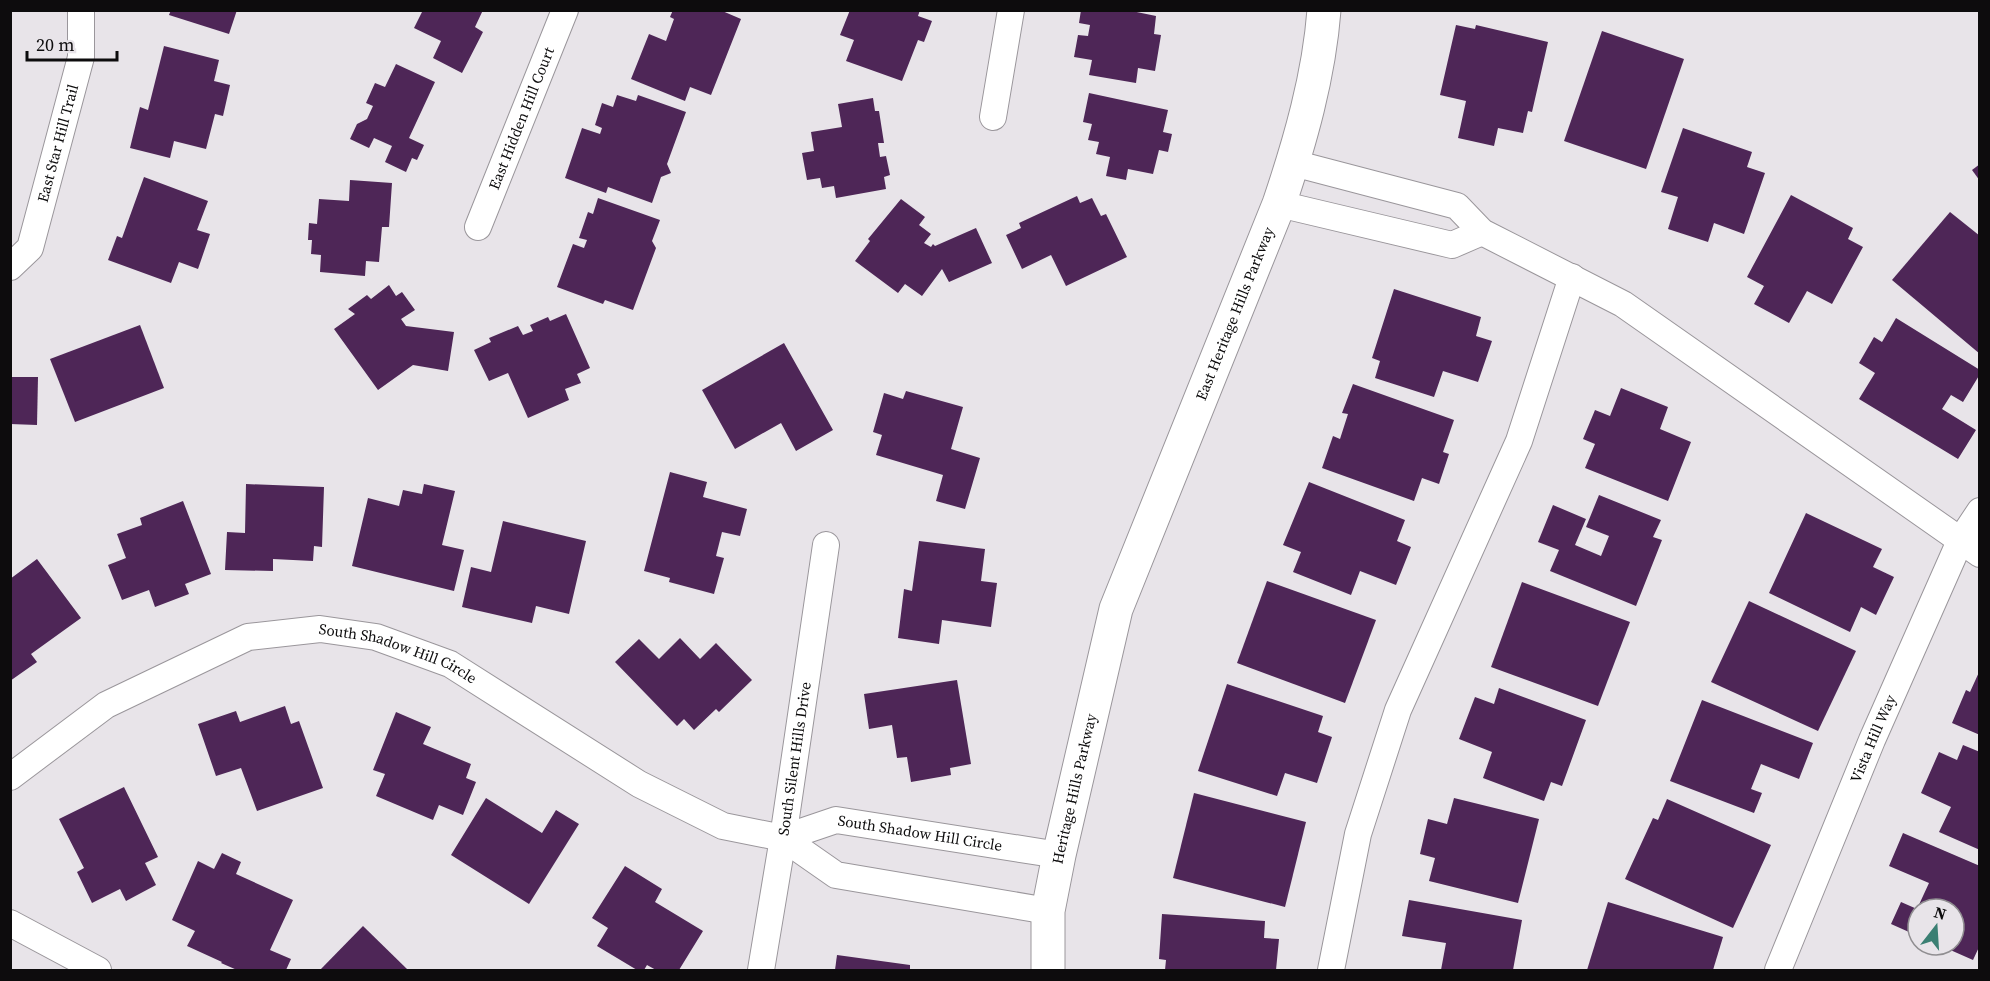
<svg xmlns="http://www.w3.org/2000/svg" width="1990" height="981" font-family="'Source Serif 4',serif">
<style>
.building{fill:#4e2657}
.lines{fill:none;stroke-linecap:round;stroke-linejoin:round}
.street-casing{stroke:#9a969b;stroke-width:28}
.secondary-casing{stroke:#9a969b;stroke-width:35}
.street{stroke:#fff;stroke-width:26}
.secondary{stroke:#fff;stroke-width:33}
.labels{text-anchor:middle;stroke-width:6;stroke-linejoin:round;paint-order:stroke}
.street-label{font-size:15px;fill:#0d0c0d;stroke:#e8e4e9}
</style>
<rect width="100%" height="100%" fill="#e8e4e9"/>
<g class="building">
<polygon points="171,10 237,10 229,34 169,15"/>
<polygon points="423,10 483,10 475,27 483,32 462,73 433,58 441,41 414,28"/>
<polygon points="673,10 720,10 741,19 711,95 690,87 685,101 631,79 649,34 666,41 674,19 670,17"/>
<polygon points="850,10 920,10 918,16 932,21 924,42 918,40 902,81 846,61 854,40 840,35"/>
<polygon points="1081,10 1127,10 1156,16 1154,34 1161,35 1155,71 1138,68 1136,83 1089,75 1092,60 1074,57 1078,35 1088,36 1090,25 1079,23"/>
<polygon points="1456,25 1475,29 1476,25 1548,42 1532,112 1528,111 1523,133 1498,128 1494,146 1458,138 1466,101 1440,95"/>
<polygon points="1602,31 1684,59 1646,169 1564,141"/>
<polygon points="164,46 219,60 214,81 230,85 223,116 215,114 206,149 174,141 170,158 130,148 140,107 148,110"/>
<polygon points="396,64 435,82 409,138 424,145 417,160 412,158 406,172 385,162 392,146 374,138 369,148 350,139 357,124 367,119 373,106 366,103 375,83 385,87"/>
<polygon points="1089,93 1168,110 1163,132 1172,134 1168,152 1159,150 1153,174 1128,169 1126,180 1106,176 1110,157 1096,154 1099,142 1088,140 1092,124 1083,122"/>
<polygon points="617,95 636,101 638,95 686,112 667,164 671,173 661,177 652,203 608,187 606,193 565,178 582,128 600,134 602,128 595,125 602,103 613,107"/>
<polygon points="873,98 875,111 879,111 884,143 878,143 880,157 886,156 890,175 884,177 886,189 836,198 834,186 822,188 820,178 807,180 802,153 814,151 811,132 842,127 838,104"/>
<polygon points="1683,128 1752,152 1747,167 1765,173 1744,234 1714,223 1708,242 1668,229 1678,197 1661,192"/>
<polygon points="1980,164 1980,181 1972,170"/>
<polygon points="144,177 208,201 197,230 210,234 198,269 179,262 171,283 108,260 117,236 122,238"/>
<polygon points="350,180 392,183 389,227 382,227 379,262 366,261 365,276 320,272 321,255 311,254 312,240 308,240 309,223 317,224 319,199 349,201"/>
<polygon points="1791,195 1853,228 1848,239 1863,247 1832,304 1807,291 1789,323 1754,304 1764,286 1747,277"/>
<polygon points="1077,196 1080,203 1092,198 1101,216 1106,214 1127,257 1066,286 1051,255 1022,269 1006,235 1021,228 1019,223"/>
<polygon points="598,198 660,220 652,241 656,248 633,310 605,300 603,304 557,287 573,244 584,248 587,240 579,238 588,212 593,214"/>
<polygon points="901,199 925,217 919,225 931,234 924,243 931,247 933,244 935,246 976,228 992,263 949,282 942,269 922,296 905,284 898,293 855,261 870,241 868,239"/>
<polygon points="1950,212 1980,236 1980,354 1892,280"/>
<polygon points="389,285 396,296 402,292 415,310 401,319 406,326 454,332 448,371 413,365 378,390 334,329 355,314 348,309 367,295 371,299"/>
<polygon points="1394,289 1481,317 1476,336 1492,341 1478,382 1443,371 1434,397 1375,378 1380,361 1372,358"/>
<polygon points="566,314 590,368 577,374 581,383 565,389 569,400 528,418 508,373 489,381 474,350 491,342 489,338 518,326 523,335 533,331 530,325 548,317 550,321"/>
<polygon points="1896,318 1980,370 1980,374 1963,402 1951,395 1942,409 1976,430 1958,459 1859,399 1875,373 1859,363 1874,337 1882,342"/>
<polygon points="140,325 164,388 75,422 50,359"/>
<polygon points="784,343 833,430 796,451 781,423 735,449 702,390"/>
<polygon points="10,377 38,377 37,425 10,424"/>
<polygon points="1353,384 1454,420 1443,452 1449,454 1439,484 1422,478 1414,501 1322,468 1333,436 1340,439 1348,414 1342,413"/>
<polygon points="1621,388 1668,407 1660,429 1691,442 1668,501 1585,468 1595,444 1583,439 1595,410 1610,416"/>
<polygon points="906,391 963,407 951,449 980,458 965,509 936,501 943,475 876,455 882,435 873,432 884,393 903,399"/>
<polygon points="670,472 707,482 703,497 747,509 740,536 722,532 716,556 724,558 714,594 669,582 670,578 644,571"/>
<polygon points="1309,482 1405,520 1397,541 1411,547 1396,585 1360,571 1351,595 1293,572 1301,552 1283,545"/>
<polygon points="246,484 324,487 322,547 314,546 313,561 273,559 273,571 225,570 227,532 245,533"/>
<polygon points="424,484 455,491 442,545 464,550 454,591 352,566 368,498 399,506 403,490 422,494"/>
<polygon points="1599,495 1661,520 1653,537 1662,540 1636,606 1550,571 1559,550 1538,542 1553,505 1586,519 1575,545 1601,556 1609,536 1586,527"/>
<polygon points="183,501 211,574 185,584 189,594 155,607 149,590 122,600 108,565 126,558 117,534 142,525 140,518"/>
<polygon points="1806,513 1882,549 1873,567 1894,577 1876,615 1861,607 1850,632 1769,593"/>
<polygon points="503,521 586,541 569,614 536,606 532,623 462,607 471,567 491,572"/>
<polygon points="919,541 985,549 981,581 997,583 991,627 942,620 939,644 898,638 904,589 912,591"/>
<polygon points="37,559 81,618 31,654 37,662 10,681 10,579"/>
<polygon points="1267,581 1376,620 1345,703 1237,663"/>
<polygon points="1522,582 1630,622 1598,706 1491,667"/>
<polygon points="1749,601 1856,651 1818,731 1711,682"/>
<polygon points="680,638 700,659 716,643 752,680 719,712 716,709 694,730 684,719 677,726 615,662 639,639 659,659"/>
<polygon points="1980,670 1980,735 1952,723 1966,690 1970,692"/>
<polygon points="957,680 971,764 950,768 951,775 911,782 907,757 897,758 892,725 869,729 864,694"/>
<polygon points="1227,684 1323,716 1318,732 1332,737 1317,783 1285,773 1277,796 1198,771"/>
<polygon points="1499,688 1586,720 1562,786 1551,782 1544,801 1483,778 1492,752 1459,739 1475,697 1494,704"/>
<polygon points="1702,700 1813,743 1799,779 1761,764 1751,789 1762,793 1754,813 1670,781"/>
<polygon points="285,706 291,724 299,721 323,788 257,811 241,768 216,776 198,724 236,711 240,722"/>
<polygon points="396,712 431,727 423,744 471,764 466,778 476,782 463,815 439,805 433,820 376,796 385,774 373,770"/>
<polygon points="1963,745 1980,752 1980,850 1939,832 1951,807 1921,793 1939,752 1957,760"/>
<polygon points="124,787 158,857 145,863 156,885 126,901 120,889 92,903 77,872 84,868 59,819"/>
<polygon points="1194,793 1306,822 1285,907 1173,878"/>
<polygon points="486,798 542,833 556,810 579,824 529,904 451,855"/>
<polygon points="1454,798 1539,819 1518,903 1429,881 1435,858 1420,854 1428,819 1447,824"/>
<polygon points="1667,799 1771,845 1733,928 1625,879 1653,818 1658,820"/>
<polygon points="1903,833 1980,866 1980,945 1973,960 1939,945 1954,945 1954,909 1917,909 1918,936 1891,924 1901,902 1917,909 1929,883 1889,866"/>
<polygon points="222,853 241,862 236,874 293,900 270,950 291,959 286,970 237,970 221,963 222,962 187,946 195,931 172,920 198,861 214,869"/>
<polygon points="625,866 662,889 655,902 703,931 679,970 656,970 647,965 644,970 637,970 597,946 608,928 592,918"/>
<polygon points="1409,900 1522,920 1513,970 1441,970 1446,943 1402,936"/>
<polygon points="1608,902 1723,937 1713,970 1587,970"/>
<polygon points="1162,914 1265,921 1264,938 1279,939 1276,970 1165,970 1166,960 1159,959"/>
<polygon points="363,926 408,970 320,970"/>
<polygon points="837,955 910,965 910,970 835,970"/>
</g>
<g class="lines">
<defs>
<g id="street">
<polyline points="993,117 1011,10"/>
<polyline points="1293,163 1457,206 1482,232 1623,304 1980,554"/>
<polyline points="1279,204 1452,245 1482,232"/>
<path id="s1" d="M478,227L565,10"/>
<path id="s2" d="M10,267L30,248L81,57V10"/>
<path id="s3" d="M10,777L106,705L248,637L320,629L376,637L450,664L639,784L723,826L783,838L836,875L1048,911"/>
<path id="s4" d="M783,838L836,820L1059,855"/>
<polyline points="10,923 98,970"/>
<path id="s5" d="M761,970L783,838L826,545"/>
<polyline points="1331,970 1358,834 1398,710 1519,441 1572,277"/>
<path id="s6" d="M1778,970L1872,740L1960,541L1980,511"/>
</g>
<g id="secondary">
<path id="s7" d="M1048,970V911L1059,855L1116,609L1279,204C1300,142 1319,76 1324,10"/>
</g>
</defs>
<use href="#street" class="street-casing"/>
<use href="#secondary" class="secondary-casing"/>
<use href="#street" class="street"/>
<use href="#secondary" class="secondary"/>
</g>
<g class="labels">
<g class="street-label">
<text dy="5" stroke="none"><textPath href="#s1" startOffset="117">East Hidden Hill Court</textPath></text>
<text dy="5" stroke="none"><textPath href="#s2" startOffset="136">East Star Hill Trail</textPath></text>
<text dy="5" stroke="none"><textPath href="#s7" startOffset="687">East Heritage Hills Parkway</textPath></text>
<text dy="5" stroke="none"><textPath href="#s3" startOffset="432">South Shadow Hill Circle</textPath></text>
<text dy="5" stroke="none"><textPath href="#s6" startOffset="250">Vista Hill Way</textPath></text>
<text dy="5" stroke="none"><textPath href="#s5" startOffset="214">South Silent Hills Drive</textPath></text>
<text dy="5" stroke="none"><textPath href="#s7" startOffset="184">Heritage Hills Parkway</textPath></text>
<text dy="5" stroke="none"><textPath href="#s4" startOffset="141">South Shadow Hill Circle</textPath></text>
</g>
</g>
<rect width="1990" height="981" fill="none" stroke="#0d0c0d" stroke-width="24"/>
<g transform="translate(1936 927) rotate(17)"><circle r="28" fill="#e8e4e9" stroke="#908e91" stroke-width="1.5"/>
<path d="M0-4.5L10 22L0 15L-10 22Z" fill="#3b7f73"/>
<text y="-9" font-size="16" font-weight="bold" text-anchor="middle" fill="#0d0c0d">N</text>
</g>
<path d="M27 51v9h90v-9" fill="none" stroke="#0d0c0d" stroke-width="3"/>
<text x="36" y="51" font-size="18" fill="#0d0c0d" stroke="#e8e4e9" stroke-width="4.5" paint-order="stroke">20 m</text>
</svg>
